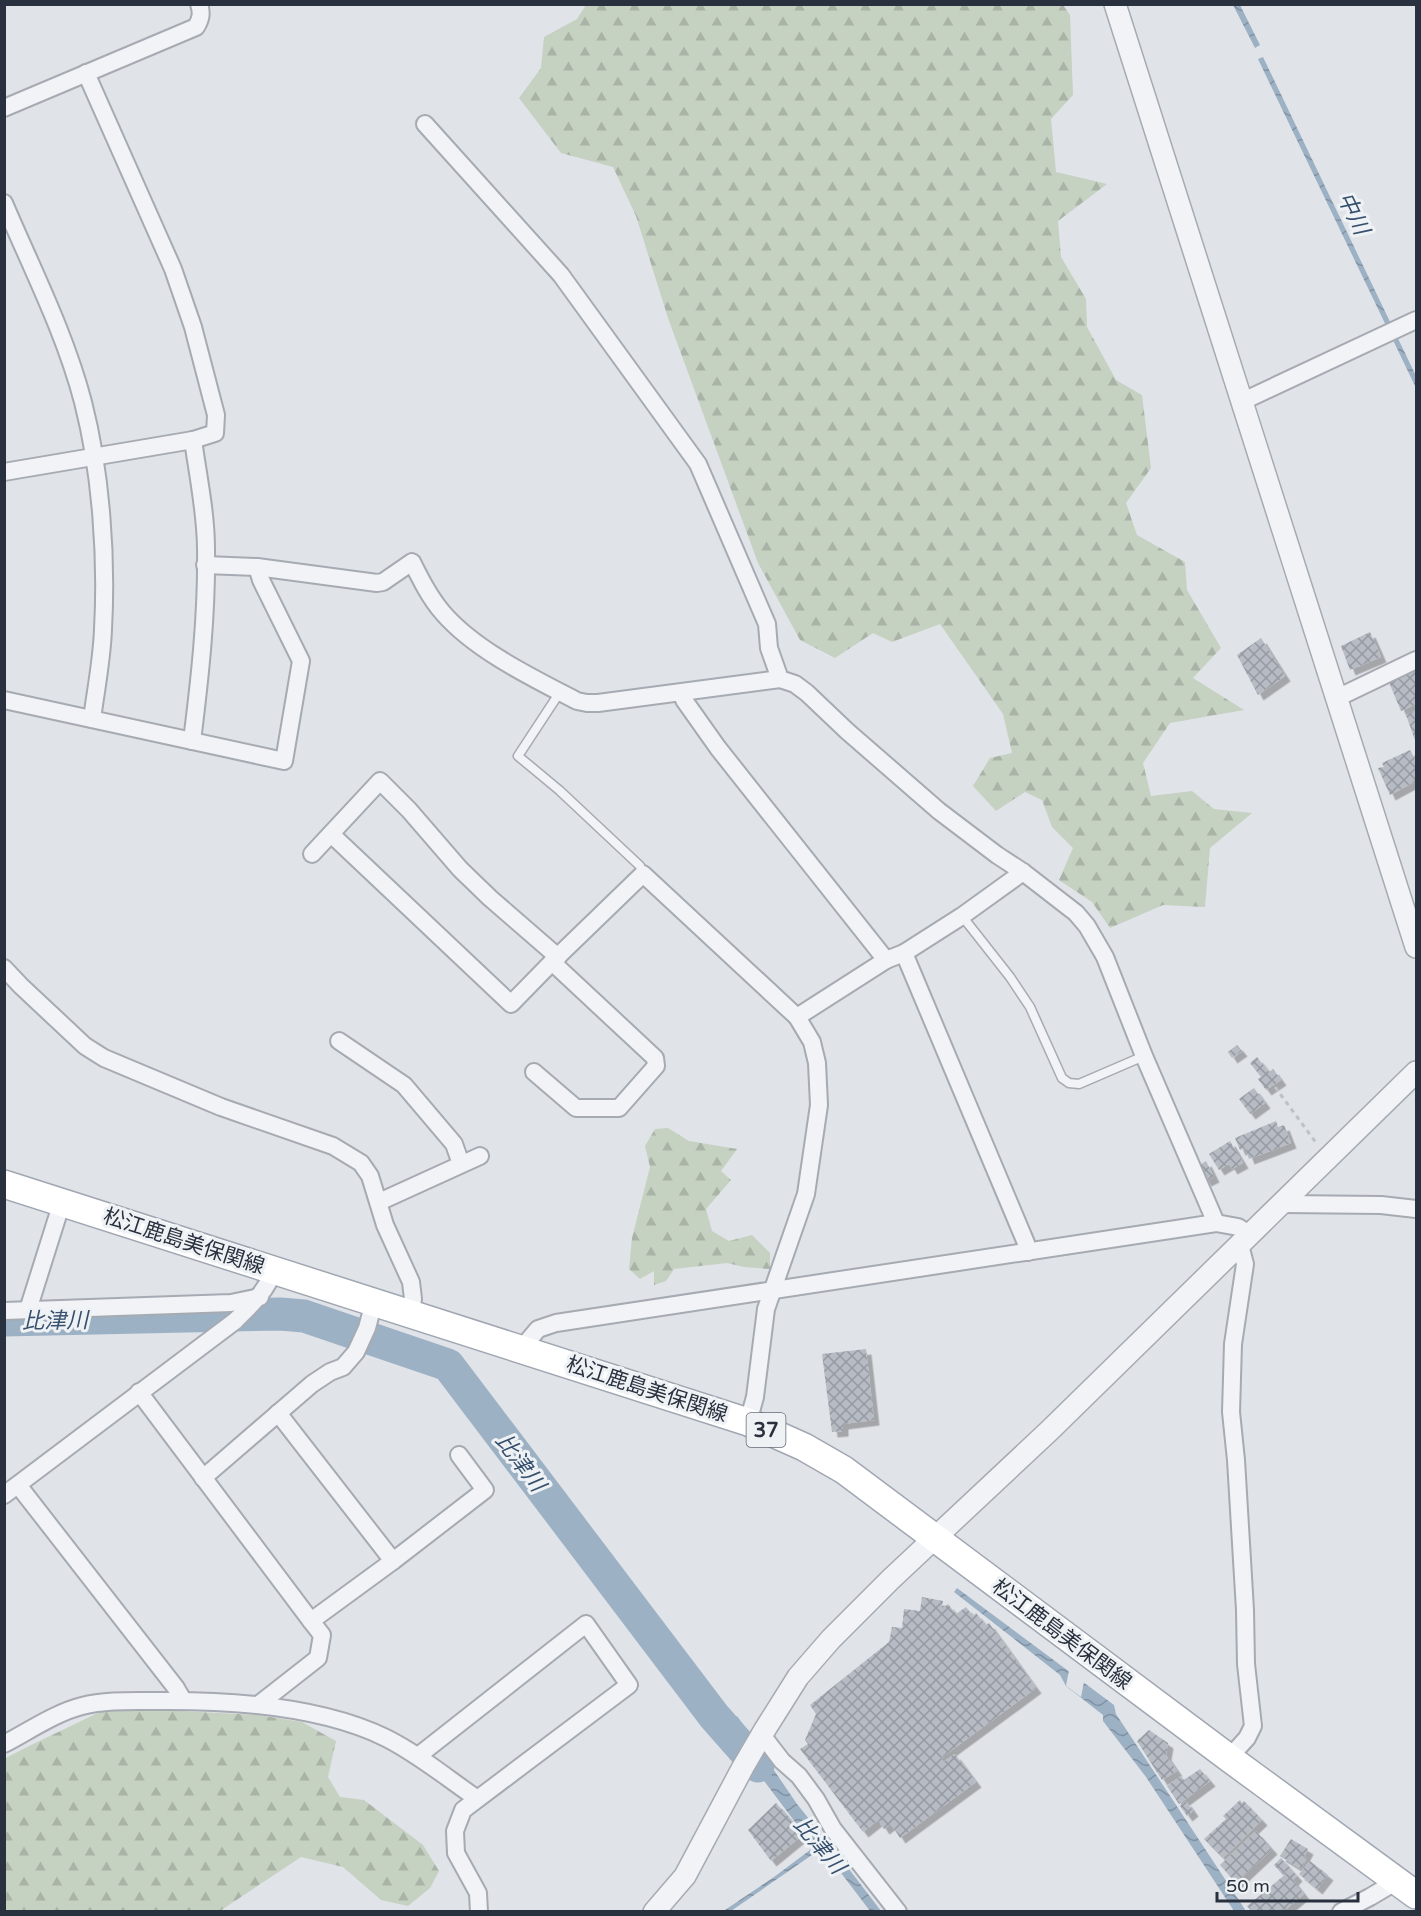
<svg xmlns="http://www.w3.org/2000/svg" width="1421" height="1916" font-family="'Varela Round','Noto Sans JP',sans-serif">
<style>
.forest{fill:url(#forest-firs)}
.water{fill:url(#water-waves)}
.pier{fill:#e0e3e8}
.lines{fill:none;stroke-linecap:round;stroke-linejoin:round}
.river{stroke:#9db1c5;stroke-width:33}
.building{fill:url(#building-cross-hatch);filter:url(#shadow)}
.service-casing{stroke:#a6aab2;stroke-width:11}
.minor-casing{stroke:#a6aab2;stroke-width:20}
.tertiary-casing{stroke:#a6aab2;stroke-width:24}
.primary-casing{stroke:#a0a7b2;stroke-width:30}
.path{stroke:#bec1c6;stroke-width:3;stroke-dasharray:4.5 4.5;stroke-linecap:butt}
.service{stroke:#f2f3f6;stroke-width:8}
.minor{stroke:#f2f3f6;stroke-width:16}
.tertiary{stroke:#f2f3f6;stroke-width:21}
.primary{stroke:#fff;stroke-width:27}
.labels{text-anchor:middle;stroke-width:6;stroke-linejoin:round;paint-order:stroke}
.shield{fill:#eff2f5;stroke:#656b75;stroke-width:1.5}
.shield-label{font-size:20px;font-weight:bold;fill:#2a313e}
.street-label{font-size:21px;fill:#2a313e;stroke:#eff2f5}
.water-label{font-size:22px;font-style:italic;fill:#37506e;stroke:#eff2f5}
</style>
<defs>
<pattern id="forest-firs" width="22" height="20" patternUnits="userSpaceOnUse" patternTransform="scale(1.5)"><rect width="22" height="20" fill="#c5d1c1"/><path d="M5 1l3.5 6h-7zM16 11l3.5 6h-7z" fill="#a9b4a7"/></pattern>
<pattern id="water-waves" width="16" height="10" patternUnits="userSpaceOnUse" patternTransform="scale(1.5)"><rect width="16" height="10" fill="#9db1c5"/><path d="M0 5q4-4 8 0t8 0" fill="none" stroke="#8091a1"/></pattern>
<pattern id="building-cross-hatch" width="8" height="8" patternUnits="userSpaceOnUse" patternTransform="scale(1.5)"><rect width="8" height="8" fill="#b7bcc4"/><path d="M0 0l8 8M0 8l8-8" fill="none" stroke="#9599a1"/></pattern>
<filter id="shadow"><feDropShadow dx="5.5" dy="5.5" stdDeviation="0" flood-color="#0004"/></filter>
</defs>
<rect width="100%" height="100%" fill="#e0e3e8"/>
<g class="forest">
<polygon points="586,5 1063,5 1070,15 1073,95 1051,119 1056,172 1107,184 1058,221 1061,257 1086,299 1087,327 1116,380 1142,395 1151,468 1126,503 1137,535 1185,562 1187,590 1221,648 1193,678 1244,710 1170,723 1143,763 1151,796 1192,791 1214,809 1252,813 1210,848 1205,907 1163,905 1110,928 1092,902 1059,880 1073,848 1052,827 1042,800 1025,792 996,811 973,786 990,758 1012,753 1003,714 940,624 892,642 873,633 835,658 800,640 758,563 668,318 636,216 613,167 561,153 519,98 541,68 544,37 577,19"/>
<polygon points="668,1128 689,1141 737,1149 721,1171 731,1180 706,1209 712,1231 729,1241 752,1235 770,1253 770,1269 744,1267 727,1263 674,1269 666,1281 654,1285 654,1271 640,1279 629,1269 632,1238 650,1167 645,1146 655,1129"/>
<polygon points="143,1709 258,1715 302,1722 336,1741 328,1777 340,1797 364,1800 423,1845 439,1871 430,1888 408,1906 381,1900 343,1867 301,1857 220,1911 5,1911 4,1759 25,1748 102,1711"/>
</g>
<g class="water">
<polygon points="1233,5 1240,5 1260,45 1255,48"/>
<polygon points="1263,57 1416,376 1416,388 1258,59"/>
<polygon points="957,1588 1114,1705 1116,1714 1246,1911 1234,1911 1146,1777 1103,1721 1103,1715 1066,1686 1060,1675 954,1592"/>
<polygon points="737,1716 797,1804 839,1856 881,1911 870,1911 822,1848 731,1911 722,1912 774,1877 814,1847 761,1777 726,1737"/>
</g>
<polygon class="pier" points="1069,1670 1084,1682 1081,1697 1066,1686"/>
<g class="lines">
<polyline class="river" points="4,1320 280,1314 304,1316 448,1365 714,1716 758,1766"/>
</g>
<g class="building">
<polygon points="1370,632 1381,657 1350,670 1341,646"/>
<polygon points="1261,638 1285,676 1258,695 1237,655"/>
<polygon points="1416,668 1416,704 1401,711 1388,680"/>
<polygon points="1416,710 1416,743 1406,715"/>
<polygon points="1410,750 1416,761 1416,781 1390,795 1378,768 1384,767 1382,763"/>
<polygon points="1237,1045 1242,1051 1232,1058 1228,1052"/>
<polygon points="1257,1057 1269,1072 1273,1069 1281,1080 1266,1090 1258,1079 1261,1077 1250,1063"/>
<polygon points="1254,1088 1265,1103 1250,1114 1239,1099"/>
<polygon points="1276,1121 1278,1127 1284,1125 1291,1143 1249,1159 1245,1148 1240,1150 1235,1138"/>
<polygon points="1230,1141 1243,1163 1232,1169 1229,1164 1219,1170 1209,1154"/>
<polygon points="1206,1161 1214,1177 1206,1181 1198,1166"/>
<polygon points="866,1349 874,1420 843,1424 843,1431 832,1432 822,1354"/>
<polygon points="922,1597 943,1601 941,1610 948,1604 956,1614 966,1607 973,1616 976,1613 986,1625 989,1623 1036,1688 941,1758 943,1762 955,1754 976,1782 900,1838 891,1824 884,1829 878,1820 863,1832 800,1749 808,1744 805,1740 816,1714 810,1705 889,1642 892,1627 902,1628 904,1609 920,1611"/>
<polygon points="1149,1730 1168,1743 1166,1755 1177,1771 1162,1780 1137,1741"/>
<polygon points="1200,1769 1210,1781 1179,1804 1167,1786 1181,1776 1184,1780"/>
<polygon points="1240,1800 1242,1803 1244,1801 1262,1820 1223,1858 1204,1839 1226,1819 1223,1816"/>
<polygon points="1186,1801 1193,1811 1187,1816 1180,1806"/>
<polygon points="776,1803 804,1834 771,1861 748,1830"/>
<polygon points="1256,1831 1272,1849 1236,1883 1220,1865"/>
<polygon points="1291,1839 1308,1849 1304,1857 1307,1858 1301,1869 1280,1856"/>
<polygon points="1281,1858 1297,1876 1293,1880 1304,1894 1285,1910 1283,1908 1278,1912 1252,1912 1247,1906 1287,1873 1285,1871 1282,1874 1274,1865"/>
<polygon points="1310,1861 1328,1875 1317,1889 1299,1874"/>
</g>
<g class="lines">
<defs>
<g id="service">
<polyline points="560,692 518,756 559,790 640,866 643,874"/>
<polyline points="962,916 1010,977 1030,1007 1062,1078 1069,1083 1079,1084 1144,1056"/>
</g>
<g id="minor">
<path d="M4,108L196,27C201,19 202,13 199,4"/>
<polyline points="425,124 561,275 698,464 767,624 769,648 780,679 795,684 807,693 847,731 939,811 997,855 1023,872 1076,913 1087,926 1105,957 1144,1056 1216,1223"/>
<path d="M4,203C32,269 65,333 83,402C101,472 107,557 103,629C102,659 96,689 92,719"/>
<polyline points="1241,402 1416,320"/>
<polyline points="4,472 193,440 215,433 216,415 193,327 173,269 86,73"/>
<polyline points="205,565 257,567"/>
<polyline points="684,692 684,700 718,748 886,960 904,953"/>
<polyline points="1337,698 1416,660"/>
<path d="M4,700L284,761L301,661L261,580L257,567L377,583L383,582L412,562C421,580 430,598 443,613C476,651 533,678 577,701L587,703H598L780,679"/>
<path d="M192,741C200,677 207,614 206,549C206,513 198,476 193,440"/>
<polyline points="331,834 511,1004 552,962 655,1058 656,1066 619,1108 576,1108 534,1072"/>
<polyline points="312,854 380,781 409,810 460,869 490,898 558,957"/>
<polyline points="1023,872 962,916 904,953 1026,1243 1028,1252"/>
<polyline points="552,962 643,874 797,1017 812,1042 817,1063 819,1105 806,1194 766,1309 755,1397 748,1422"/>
<polyline points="4,968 21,986 85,1046 104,1058 221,1107 333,1146 361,1163 370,1176 385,1225 411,1282 413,1299 411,1314"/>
<polyline points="797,1017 886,960"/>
<polyline points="339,1041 404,1085 454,1144 461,1164"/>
<polyline points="379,1202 480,1156"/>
<polyline points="1283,1204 1381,1205 1416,1209"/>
<polyline points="28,1310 62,1202"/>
<polyline points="4,1311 231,1303 260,1297"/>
<polyline points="522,1348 538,1329 556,1323 1216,1223 1238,1227 1251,1235"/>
<polyline points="139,1392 311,1621"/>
<polyline points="278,1413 393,1561 485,1490 459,1455"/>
<polyline points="203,1478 312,1384 330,1372 343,1367 356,1352 367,1328 374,1302"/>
<polyline points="18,1485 176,1688 183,1700"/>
<path d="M4,1495L235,1321C252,1304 265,1293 274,1270"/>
<polyline points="258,1705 318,1658 322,1635 311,1621 393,1561"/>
<polyline points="762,1735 782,1761 799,1776 816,1799 833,1829 898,1912"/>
<path d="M4,1744C27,1732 57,1712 82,1706C105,1700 130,1701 154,1701C228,1700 319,1705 386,1738C418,1754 447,1778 476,1798"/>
<polyline points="418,1756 586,1624 629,1685 463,1810 455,1831 456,1853 478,1893 479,1912"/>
<polyline points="1229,1758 1247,1738 1253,1726 1246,1664 1245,1610 1236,1460 1231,1412 1233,1344 1245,1264 1240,1245"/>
<polyline points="1341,1912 1370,1897 1397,1881"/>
</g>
<g id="tertiary">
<polyline points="1115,4 1416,947"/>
<polyline points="654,1912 685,1876 743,1767 764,1731 798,1677 831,1639 891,1579 1049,1431 1416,1072"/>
</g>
<polyline id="primary" points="4,1184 748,1422 804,1447 844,1470 1229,1758 1416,1895"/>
</defs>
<use href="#service" class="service-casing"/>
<use href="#minor" class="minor-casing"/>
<use href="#tertiary" class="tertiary-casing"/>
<use href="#primary" class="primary-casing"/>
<polyline class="path" points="1275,1087 1317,1144"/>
<use href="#service" class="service"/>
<use href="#minor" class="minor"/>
<use href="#tertiary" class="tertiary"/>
<use href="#primary" class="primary"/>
</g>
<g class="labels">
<rect class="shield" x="746.5" y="1413" width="39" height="34" rx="4.5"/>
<g class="shield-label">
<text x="766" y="1437">37</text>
</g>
<g class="street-label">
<text transform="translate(184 1241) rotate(18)" y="7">松江鹿島美保関線</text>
<text transform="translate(647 1389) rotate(18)" y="7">松江鹿島美保関線</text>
<text transform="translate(1062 1634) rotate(37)" y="7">松江鹿島美保関線</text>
</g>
<g class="water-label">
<text transform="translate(1354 213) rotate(64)" y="8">中川</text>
<text transform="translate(55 1320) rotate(-1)" y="8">比津川</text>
<text transform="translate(521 1462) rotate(53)" y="8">比津川</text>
<text transform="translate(820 1845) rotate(50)" y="8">比津川</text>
</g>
</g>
<rect width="1421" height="1916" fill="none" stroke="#2a313e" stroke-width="12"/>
<path d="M1217 1892v9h141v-9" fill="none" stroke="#2a313e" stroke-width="3"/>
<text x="1226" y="1892" font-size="18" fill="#2a313e" stroke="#eff2f5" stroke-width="4.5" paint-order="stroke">50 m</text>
</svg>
